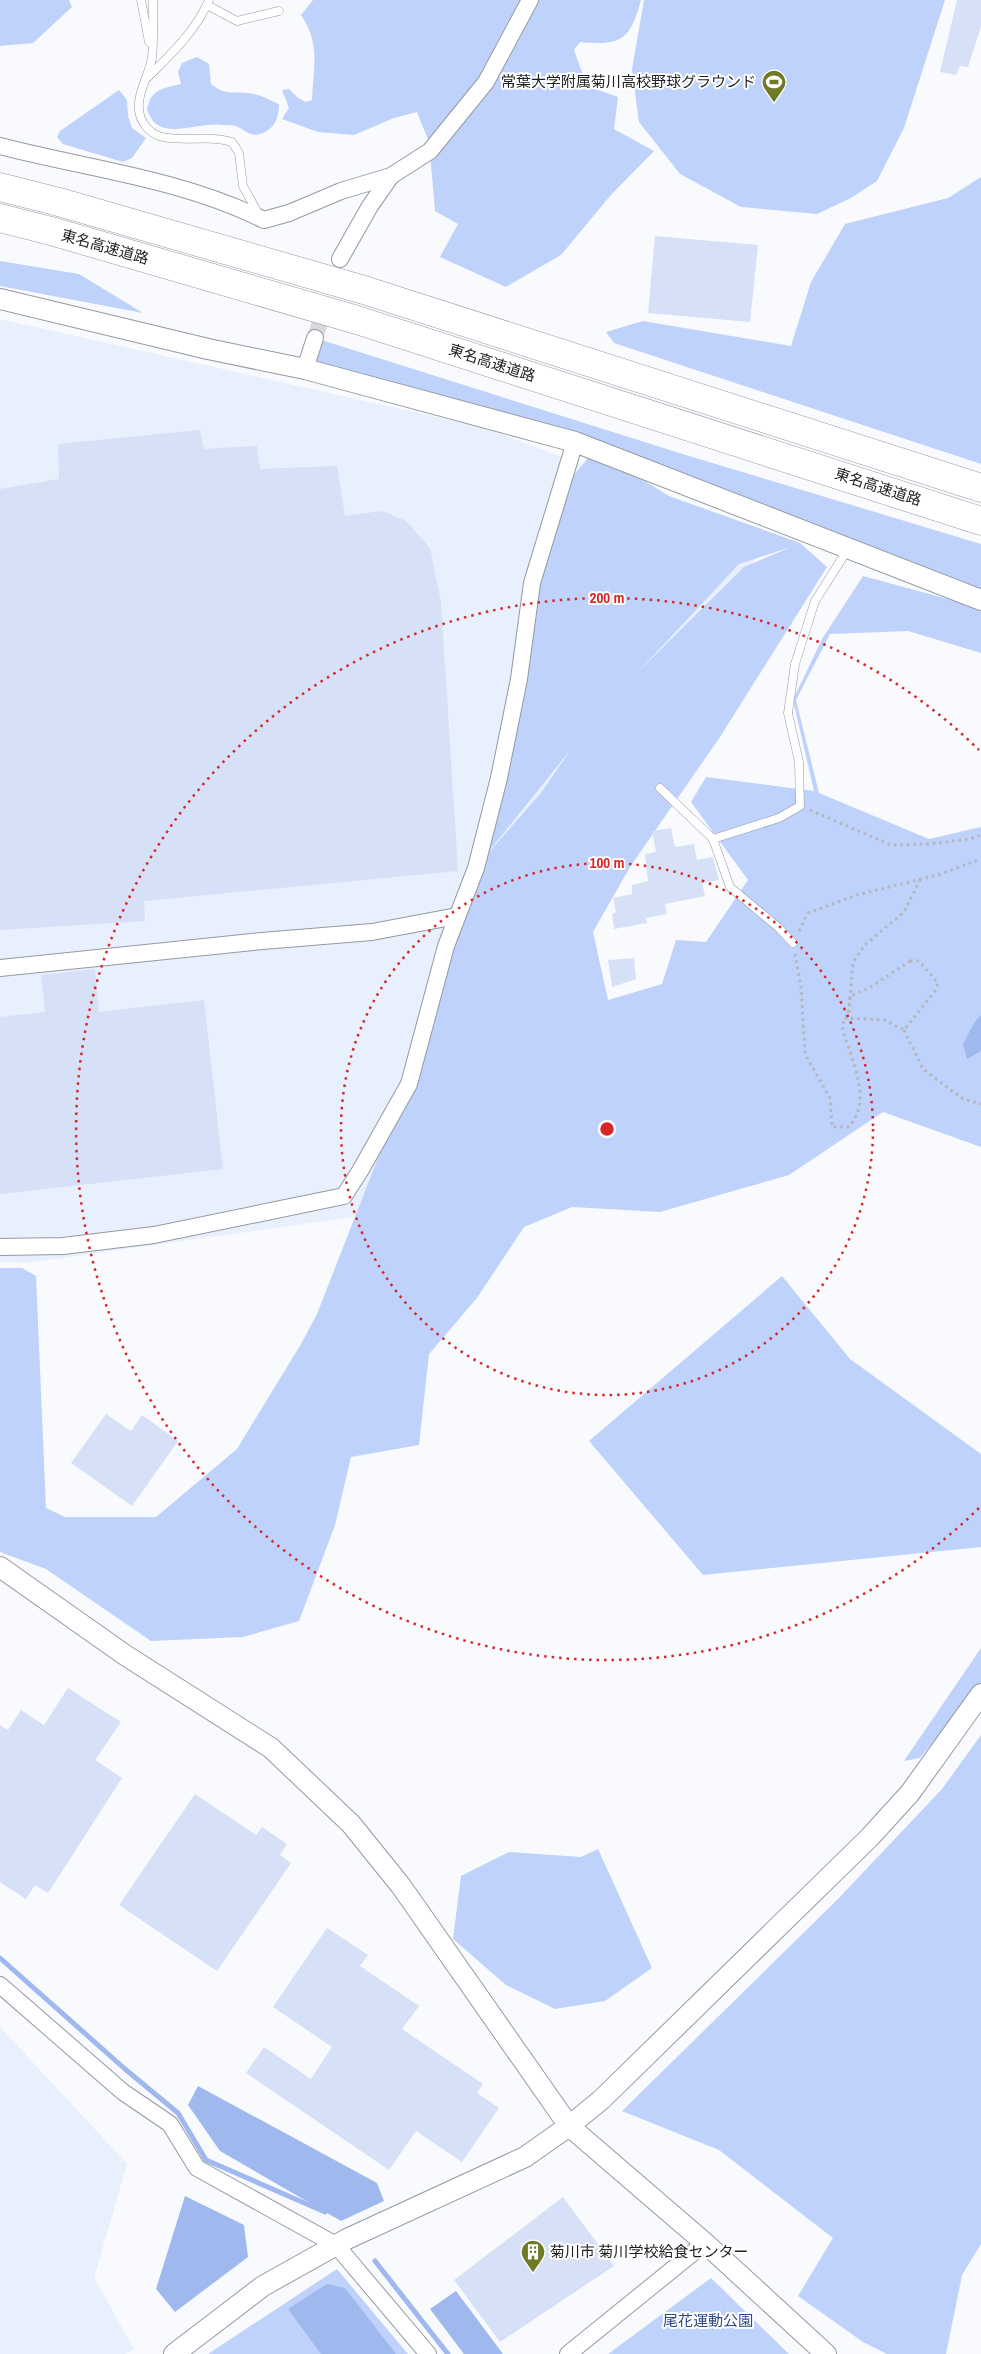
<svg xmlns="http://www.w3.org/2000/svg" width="981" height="2354" font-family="'Archivo Narrow','Noto Sans JP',sans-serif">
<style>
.built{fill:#e8effd}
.green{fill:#bfd2fc;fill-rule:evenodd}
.water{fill:#9fb8ed}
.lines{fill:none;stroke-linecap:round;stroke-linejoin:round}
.stream{stroke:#9fb8ed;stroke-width:5}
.building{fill:#d6e0f7}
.minor-tunnel{stroke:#d7d9dd;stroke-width:16;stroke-dasharray:16 8;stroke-linecap:butt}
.service-casing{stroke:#9499a3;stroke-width:9}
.minor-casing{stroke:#9499a3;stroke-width:18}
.tertiary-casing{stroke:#9499a3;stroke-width:22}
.motorway-casing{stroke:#9499a3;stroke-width:29}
.path{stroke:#b4b6ba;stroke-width:3;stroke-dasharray:2.5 4;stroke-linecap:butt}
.service{stroke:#fff;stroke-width:8}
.minor{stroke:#fff;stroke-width:16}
.tertiary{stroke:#fff;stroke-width:20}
.motorway{stroke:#fff;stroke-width:28}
.ring{fill:none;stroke:#d62828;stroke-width:2.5;stroke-dasharray:2.5 5}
.labels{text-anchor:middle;stroke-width:4;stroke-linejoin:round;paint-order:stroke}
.poi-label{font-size:15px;fill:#1c1e22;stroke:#fff;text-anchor:end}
.street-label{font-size:15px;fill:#1c1e22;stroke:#fff}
.park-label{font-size:15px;fill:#2d4787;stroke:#fff}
.centre{fill:#d62828;stroke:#fff;stroke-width:2.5}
.ring-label{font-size:15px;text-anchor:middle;font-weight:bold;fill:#d62828;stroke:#fff;stroke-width:4;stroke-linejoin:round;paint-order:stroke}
</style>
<rect width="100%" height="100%" fill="#f8fafe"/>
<g class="built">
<polygon points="0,319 485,428 775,537 512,839 396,1211 26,1263 0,1262"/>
<polygon points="0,2027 127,2164 94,2278 134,2349 125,2354 0,2354"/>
</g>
<g class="green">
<polygon points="0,0 69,0 72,7 33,43 0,46"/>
<path d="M313,0H641C630,40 622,46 580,42L574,50L587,86L618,97L614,129L654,151L610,196L561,255L506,287L440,257L458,224L435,211L429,142L417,112L394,118L354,135L318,132L282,119L289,108L282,90L289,89L298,98L306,102L312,100C313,68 321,44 301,15Z"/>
<polygon points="644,0 945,0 904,128 877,181 851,198 817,214 741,207 680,174 639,122 632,69"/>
<path d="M197,57L209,64L211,84C227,97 235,90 253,94C262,95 270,100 279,104C279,118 274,130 260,134C251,137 246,131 238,127C234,125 228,125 223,125C204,122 182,132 165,128C155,126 151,119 147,110C151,88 163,89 181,84L178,72L182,63Z"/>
<polygon points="119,90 127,100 128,116 132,128 146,138 132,158 123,162 63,144 57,137 60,131"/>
<polygon points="981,177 981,464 614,343 606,332 643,321 791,346 811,282 845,224 948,198"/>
<polygon points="0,261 79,274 143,313 0,286"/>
<path d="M315,338L689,456L981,544V597L612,461L669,496L800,543L827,567L720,737L630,867L593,932L608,1000L662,984L676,940L706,942L748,880L691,802L706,777L814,791L793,700L822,639L863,576L981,608V653L908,631L830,634L796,700L819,793L929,839L981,827V1147L883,1112L789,1175L660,1212L572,1207L524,1227L477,1298L429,1354L419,1445L351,1457L335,1525L299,1621L243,1637L151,1641L46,1569L0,1552V1268H22L36,1276L46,1508L65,1517H156L237,1449L301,1344L317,1314L416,1061L476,868L558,495L592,453L305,369ZM791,547L744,567L637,673L739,564ZM572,748L541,793L490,851V850Z"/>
<polygon points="782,1276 850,1359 981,1454 981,1547 703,1575 589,1441"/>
<polygon points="981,1648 981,1683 920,1758 904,1761"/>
<polygon points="981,1735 981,2244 962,2275 946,2354 887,2354 863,2342 798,2296 833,2238 719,2150 622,2111 838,1899 942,1789"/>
<polygon points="598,1849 652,1968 605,2001 555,2009 506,1985 453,1939 461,1876 509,1852 581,1857"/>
<polygon points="337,2269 408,2354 208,2354"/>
<polygon points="711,2278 789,2354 608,2354"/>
</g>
<g class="water">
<polygon points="981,1015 981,1051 967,1059 963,1044 974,1023"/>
<polygon points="198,2086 377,2183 384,2201 341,2221 220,2151 188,2105"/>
<polygon points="185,2196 244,2225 248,2257 175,2312 156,2289"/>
<polygon points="327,2284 345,2288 396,2354 321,2354 288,2309"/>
<polygon points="456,2291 503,2354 464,2354 430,2309"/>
</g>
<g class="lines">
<g class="stream">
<polyline points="0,1958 125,2069 178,2113 206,2160 325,2212"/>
<polyline points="375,2261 448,2354"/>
</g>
</g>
<g class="building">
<polygon points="957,0 981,0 981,26 968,67 960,66 956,75 940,72"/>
<polygon points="655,236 758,245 750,322 648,313"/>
<polygon points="200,430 204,449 257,446 260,469 337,466 345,516 382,511 406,521 430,548 441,602 458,871 144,901 145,921 0,930 0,489 59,479 58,444"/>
<polygon points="671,828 675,847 694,844 697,860 713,857 719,880 702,883 705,896 665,904 667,914 646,918 647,923 614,929 612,914 616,912 613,898 632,894 632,885 648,881 645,854 656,852 652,831"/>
<polygon points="634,958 636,979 612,987 608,960"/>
<polygon points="95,969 99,1012 204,1000 223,1169 0,1194 0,1017 45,1012 41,975"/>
<polygon points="106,1414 131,1431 142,1415 178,1441 132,1506 71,1463"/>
<polygon points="68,1688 121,1722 95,1760 122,1778 48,1893 35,1885 26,1899 0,1882 0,1725 8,1730 21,1710 44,1725"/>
<polygon points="195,1794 256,1835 262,1827 287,1844 280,1855 291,1863 217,1971 119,1905"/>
<polygon points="327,1928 368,1955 360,1966 419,2006 402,2029 483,2084 477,2093 499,2108 462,2162 416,2131 389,2170 246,2073 264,2047 311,2079 332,2047 273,2007"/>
<polygon points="563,2197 614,2266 500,2342 454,2280"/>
</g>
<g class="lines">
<polyline class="minor-tunnel" points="315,338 336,273"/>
<defs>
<g id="service">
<polyline points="141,0 149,42"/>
<path d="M153,0C153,19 154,39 152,58C149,75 137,93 139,110C140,121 148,132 159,136C181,143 207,134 232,142L239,153L243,186L259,215"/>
<polyline points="207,5 237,21 279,11"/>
<path d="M148,77C171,54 196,31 209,0"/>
<polyline points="660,788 713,839 779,818 800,806 799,762 788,713 795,664 815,601 848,549"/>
<polyline points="713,839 730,887 779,928 793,943"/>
</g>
<g id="minor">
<path d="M0,146C88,169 182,179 264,220L289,213L341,191L391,176L430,151L486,82L530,0"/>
<polyline points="340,259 370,206 391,176"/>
<polyline points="305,369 315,338"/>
<polyline points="0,968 262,941 372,932 457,916"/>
<polyline points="0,1247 63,1246 154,1235 344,1196 360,1171 409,1084 446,946 476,868 499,778 519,679 532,583 575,442"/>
<polyline points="0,1985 123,2092 170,2124 197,2168 336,2245 428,2354"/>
<polyline points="568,2354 705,2243"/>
</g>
<g id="tertiary">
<polyline points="0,299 208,349 305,369 575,442 981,600"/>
<polyline points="0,1567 125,1655 271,1748 351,1824 401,1886 569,2126 705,2243 826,2354"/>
<polyline points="174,2354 263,2286 347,2239 525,2157 569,2126 601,2100 870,1837 910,1793 981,1694"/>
</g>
<g id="motorway">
<polyline points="0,187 59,202 364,290 981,488"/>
<polyline points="0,218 51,231 357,320 981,521"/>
</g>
</defs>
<use href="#service" class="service-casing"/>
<use href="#minor" class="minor-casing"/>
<use href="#tertiary" class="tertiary-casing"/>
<use href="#motorway" class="motorway-casing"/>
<g class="path">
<polyline points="810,810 891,845 929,844 969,839 981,835"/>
<polyline points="799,931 808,913 857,895 938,875 981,859"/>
<path d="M795,954L801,987L805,1054L830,1098L832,1127H848C875,1100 849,1057 842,1026L849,1011L853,962L865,945L904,912L921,878"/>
<polygon points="910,961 919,961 938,983 935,991 904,1030 884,1020 846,1018 849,1011 850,996 869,988"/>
<polyline points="904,1030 923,1069 963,1099 981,1104"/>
</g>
<use href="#service" class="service"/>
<use href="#minor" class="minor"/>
<use href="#tertiary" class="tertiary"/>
<use href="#motorway" class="motorway"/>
</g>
<g class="ring">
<circle cx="607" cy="1129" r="266"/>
<path d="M979 1508A531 531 0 1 1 979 750"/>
</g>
<defs>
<symbol id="stadium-pin" viewBox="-11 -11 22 30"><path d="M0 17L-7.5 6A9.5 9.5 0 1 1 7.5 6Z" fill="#707a24" stroke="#fff"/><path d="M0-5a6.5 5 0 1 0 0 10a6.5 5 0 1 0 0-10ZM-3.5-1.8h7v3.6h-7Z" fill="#fff"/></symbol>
<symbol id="building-pin" viewBox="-11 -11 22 30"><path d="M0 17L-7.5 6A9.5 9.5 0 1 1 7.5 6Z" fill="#707a24" stroke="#fff"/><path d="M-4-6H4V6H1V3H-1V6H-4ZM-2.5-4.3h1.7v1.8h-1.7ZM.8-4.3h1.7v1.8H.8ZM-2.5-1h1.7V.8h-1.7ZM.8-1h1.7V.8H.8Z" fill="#fff"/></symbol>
</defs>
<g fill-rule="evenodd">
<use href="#stadium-pin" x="760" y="68" width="28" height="38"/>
<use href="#building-pin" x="519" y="2238" width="28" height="38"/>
</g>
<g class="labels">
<g class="poi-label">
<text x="756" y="87">常葉大学附属菊川高校野球グラウンド</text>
<text x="550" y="2257" text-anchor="start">菊川市 菊川学校給食センター</text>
</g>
<g class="street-label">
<text transform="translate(105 247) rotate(16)" y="5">東名高速道路</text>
<text transform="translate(492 363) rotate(18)" y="5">東名高速道路</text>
<text transform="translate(878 487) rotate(18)" y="5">東名高速道路</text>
</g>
<g class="park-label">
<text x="708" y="2326">尾花運動公園</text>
</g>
</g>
<circle cx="607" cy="1129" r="8" class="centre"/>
<g class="ring-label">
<text x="607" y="603">200 m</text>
<text x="607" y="868">100 m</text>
</g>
</svg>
